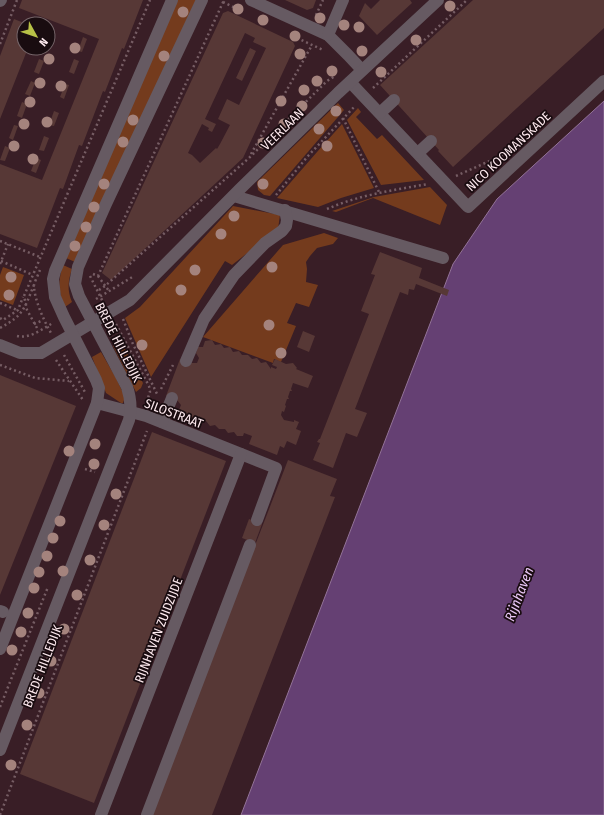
<svg xmlns="http://www.w3.org/2000/svg" width="604" height="815" font-family="'Fira Sans Condensed',sans-serif">
<style>
.green{fill:#743b1d}
.water{fill:#654073;stroke:#937398}
.building{fill:#573836;fill-rule:evenodd}
.lines{fill:none;stroke-linecap:round;stroke-linejoin:round}
.path{stroke:#765d64;stroke-width:2.5;stroke-dasharray:2 3;stroke-linecap:butt}
.minor{stroke:#665a62;stroke-width:12}
.tree{fill:#a4837d}
.labels{text-anchor:middle;stroke-width:3.5;stroke-linejoin:round;paint-order:stroke}
.street-label{font-size:13px;fill:#feeaef;stroke:#190c10}
.water-label{font-size:14px;font-style:italic;fill:#eac8f6;stroke:#190c10}
</style>
<rect width="100%" height="100%" fill="#391e26"/>
<g class="green">
<polygon points="177,0 196,0 75,262 66,258"/>
<polygon points="338,103 344,110 270,196 264,195 258,190 257,182"/>
<polygon points="358,108 361,112 356,117 377,139 382,135 424,180 381,185 347,120"/>
<polygon points="342,124 374,188 341,198 318,207 277,198 317,152"/>
<polygon points="430,187 447,205 440,225 373,198 336,212 332,211 374,197"/>
<polygon points="233,206 280,215 278,229 232,265 225,261 151,377 125,318 140,307"/>
<polygon points="324,233 338,238 333,244 317,248 310,256 306,262 307,269 306,282 318,285 309,307 296,303 287,323 296,326 281,362 274,359 273,363 203,337 283,245"/>
<path d="M63,265L72,269C68,281 67,290 72,302L65,307C58,293 58,280 63,265Z"/>
<polygon points="3,267 24,275 13,305 0,300 0,275"/>
<polygon points="120,340 143,383 141,388 136,392 113,346"/>
<polygon points="101,352 116,378 125,397 123,403 121,403 106,393 92,357"/>
</g>
<polygon class="water" points="604,101 604,815 241,815 453,264 497,199"/>
<g class="building">
<polygon points="22,0 143,0 124,49 122,48 105,92 103,91 82,146 79,145 63,189 60,188 37,248 0,234 0,164 42,180 99,39 19,8"/>
<polygon points="285,0 316,0 313,8 307,10"/>
<polygon points="380,0 410,0 412,3 377,35 359,16 365,3 371,9"/>
<polygon points="473,0 604,0 604,28 453,167 438,151 439,150 380,85"/>
<path d="M228,11L293,42L295,46L243,158L111,280L102,273L223,13ZM245,33L255,38L253,42L266,48L239,105L227,99L218,119L230,125L220,144L217,149L216,148L200,163L192,155L188,153L202,124L209,128L208,130L212,132L216,124L205,119Z"/>
<polygon points="14,19 24,23 24,48 28,48 0,119 0,56"/>
<polygon points="83,37 87,39 82,52 78,51"/>
<polygon points="48,38 52,39 47,53 42,51 43,48 48,48"/>
<polygon points="250,48 256,51 242,81 236,78"/>
<polygon points="39,59 44,61 39,74 34,72"/>
<polygon points="74,59 79,61 74,74 69,72"/>
<polygon points="31,81 35,83 30,96 25,94"/>
<polygon points="65,84 69,85 64,99 60,97"/>
<polygon points="22,102 27,104 22,118 17,116"/>
<polygon points="54,111 59,113 54,126 49,125"/>
<polygon points="14,125 18,126 13,140 9,138"/>
<polygon points="44,136 49,138 44,151 39,150"/>
<polygon points="5,146 10,148 5,161 0,160"/>
<polygon points="36,158 41,160 36,173 31,171"/>
<polygon points="380,252 422,268 419,278 449,290 447,296 416,284 414,290 409,289 408,295 400,292 355,409 367,413 357,437 346,433 333,468 313,460 320,443 317,442 319,439 320,439 369,314 361,311 375,275 371,274"/>
<polygon points="303,331 315,336 309,352 297,347"/>
<polygon points="212,340 215,345 221,344 224,348 230,347 233,352 239,351 242,355 248,355 252,359 257,358 261,363 266,362 271,369 271,367 276,369 277,367 272,365 275,359 286,364 293,363 297,368 296,369 313,376 308,388 293,383 291,389 292,391 290,391 288,397 289,399 287,399 285,405 286,406 284,412 282,411 281,415 284,420 294,422 294,420 299,422 296,429 301,431 296,445 287,441 284,448 280,446 277,455 249,444 252,436 244,433 243,436 237,436 234,432 228,433 225,429 219,429 215,425 210,426 206,421 201,422 197,418 192,419 188,414 182,415 179,410 181,405 177,400 166,396 180,359 192,363 197,363 199,358 196,353 198,347 203,347 205,341"/>
<polygon points="0,375 76,406 0,595"/>
<polygon points="152,432 226,461 94,803 20,774"/>
<polygon points="288,460 337,479 330,496 335,497 212,815 151,815"/>
<polygon points="249,519 262,524 255,543 242,538"/>
</g>
<g class="lines">
<g class="path">
<polyline points="223,2 244,12"/>
<polyline points="316,15 323,0"/>
<polyline points="297,38 323,50"/>
<polyline points="0,44 17,0"/>
<polyline points="373,88 467,0"/>
<polyline points="343,118 379,192"/>
<polyline points="251,154 312,45"/>
<polyline points="456,176 503,155"/>
<polyline points="276,195 308,156 355,106"/>
<path d="M327,209C359,195 394,190 428,184"/>
<polyline points="0,241 40,257"/>
<polyline points="1,261 33,275"/>
<polyline points="0,264 8,244"/>
<path d="M40,270C38,275 35,281 34,285C34,299 44,321 51,333"/>
<polyline points="93,274 98,276 224,0"/>
<polyline points="90,276 103,302"/>
<polyline points="98,276 109,291"/>
<polyline points="99,290 105,286 249,158 327,81 335,76"/>
<polyline points="96,299 134,276"/>
<polyline points="0,303 17,310"/>
<polyline points="0,318 3,320 18,310 23,297"/>
<polyline points="123,319 132,342 158,396"/>
<polyline points="34,324 41,321"/>
<polyline points="116,324 149,386 150,392 146,404"/>
<path d="M0,328C24,315 24,309 34,285"/>
<polyline points="37,328 27,310 24,296 150,0"/>
<path d="M17,336C30,339 42,329 53,323"/>
<polyline points="64,355 85,392"/>
<polyline points="56,360 83,400"/>
<polyline points="0,365 35,378 69,381"/>
<polyline points="161,389 173,365"/>
<polyline points="85,469 95,472"/>
<polyline points="0,707 48,587"/>
<polyline points="0,815 147,431"/>
</g>
<g class="minor">
<polyline points="251,0 328,35 348,55 362,70"/>
<polyline points="0,1 1,0"/>
<polyline points="328,35 343,0"/>
<polyline points="350,82 468,207 604,81"/>
<polyline points="380,113 394,100"/>
<polyline points="418,153 431,141"/>
<polyline points="234,196 443,258"/>
<polyline points="0,345 20,353 41,353 130,300 240,189 338,93 438,0"/>
<polyline points="186,361 204,319 234,275 265,243 282,231 286,226 287,220 285,210"/>
<polyline points="97,403 146,416 276,468 257,520"/>
<polyline points="162,422 172,398"/>
<polyline points="0,611 3,612"/>
<polyline points="0,649 97,403 99,388 96,380 64,317 55,297 53,279 55,271 172,0"/>
<path d="M0,750L94,509L129,420C132,408 131,399 127,387L79,296L75,284L78,267L105,206L202,0"/>
<polyline points="101,815 241,454"/>
<polyline points="147,815 250,545"/>
</g>
</g>
<g class="tree">
<circle cx="450" cy="6" r="5.5"/>
<circle cx="238" cy="9" r="5.5"/>
<circle cx="183" cy="12" r="5.5"/>
<circle cx="320" cy="18" r="5.5"/>
<circle cx="263" cy="20" r="5.5"/>
<circle cx="344" cy="25" r="5.5"/>
<circle cx="359" cy="27" r="5.5"/>
<circle cx="295" cy="36" r="5.5"/>
<circle cx="416" cy="40" r="5.5"/>
<circle cx="75" cy="48" r="5.5"/>
<circle cx="362" cy="51" r="5.5"/>
<circle cx="300" cy="54" r="5.5"/>
<circle cx="164" cy="56" r="5.5"/>
<circle cx="49" cy="59" r="5.5"/>
<circle cx="332" cy="71" r="5.5"/>
<circle cx="381" cy="72" r="5.5"/>
<circle cx="317" cy="81" r="5.5"/>
<circle cx="40" cy="83" r="5.5"/>
<circle cx="61" cy="86" r="5.5"/>
<circle cx="304" cy="90" r="5.5"/>
<circle cx="281" cy="101" r="5.5"/>
<circle cx="30" cy="102" r="5.5"/>
<circle cx="302" cy="106" r="5.5"/>
<circle cx="336" cy="111" r="5.5"/>
<circle cx="133" cy="120" r="5.5"/>
<circle cx="47" cy="122" r="5.5"/>
<circle cx="24" cy="124" r="5.5"/>
<circle cx="284" cy="124" r="5.5"/>
<circle cx="319" cy="129" r="5.5"/>
<circle cx="123" cy="142" r="5.5"/>
<circle cx="263" cy="143" r="5.5"/>
<circle cx="14" cy="146" r="5.5"/>
<circle cx="327" cy="146" r="5.5"/>
<circle cx="33" cy="159" r="5.5"/>
<circle cx="104" cy="184" r="5.5"/>
<circle cx="263" cy="184" r="5.5"/>
<circle cx="94" cy="207" r="5.5"/>
<circle cx="234" cy="216" r="5.5"/>
<circle cx="86" cy="227" r="5.5"/>
<circle cx="221" cy="234" r="5.5"/>
<circle cx="75" cy="246" r="5.5"/>
<circle cx="272" cy="267" r="5.5"/>
<circle cx="195" cy="270" r="5.5"/>
<circle cx="11" cy="277" r="5.5"/>
<circle cx="181" cy="290" r="5.5"/>
<circle cx="9" cy="295" r="5.5"/>
<circle cx="269" cy="325" r="5.5"/>
<circle cx="142" cy="345" r="5.5"/>
<circle cx="281" cy="353" r="5.5"/>
<circle cx="130" cy="365" r="5.5"/>
<circle cx="95" cy="444" r="5.5"/>
<circle cx="69" cy="451" r="5.5"/>
<circle cx="94" cy="464" r="5.5"/>
<circle cx="116" cy="494" r="5.5"/>
<circle cx="60" cy="521" r="5.5"/>
<circle cx="104" cy="525" r="5.5"/>
<circle cx="53" cy="538" r="5.5"/>
<circle cx="47" cy="556" r="5.5"/>
<circle cx="90" cy="560" r="5.5"/>
<circle cx="63" cy="571" r="5.5"/>
<circle cx="39" cy="572" r="5.5"/>
<circle cx="34" cy="588" r="5.5"/>
<circle cx="77" cy="595" r="5.5"/>
<circle cx="28" cy="613" r="5.5"/>
<circle cx="64" cy="629" r="5.5"/>
<circle cx="21" cy="632" r="5.5"/>
<circle cx="12" cy="650" r="5.5"/>
<circle cx="51" cy="661" r="5.5"/>
<circle cx="39" cy="693" r="5.5"/>
<circle cx="27" cy="725" r="5.5"/>
<circle cx="11" cy="765" r="5.5"/>
</g>
<g class="labels">
<g class="street-label">
<text transform="translate(282 129) rotate(-44)" y="5">VEERLAAN</text>
<text transform="translate(508 151) rotate(-43)" y="5">NICO KOOMANSKADE</text>
<text transform="translate(119 342) rotate(63)" y="5">BREDE HILLEDIJK</text>
<text transform="translate(174 413) rotate(21)" y="5">SILOSTRAAT</text>
<text transform="translate(158 630) rotate(-69)" y="5">RIJNHAVEN ZUIDZIJDE</text>
<text transform="translate(42 666) rotate(-69)" y="5">BREDE HILLEDIJK</text>
</g>
<g class="water-label">
<text transform="translate(519 594) rotate(-69)" y="5">Rijnhaven</text>
</g>
</g>
<g transform="translate(36 36) rotate(130)"><circle r="19" fill="#190c10" stroke="#756569"/>
<path d="M0-3L7 15L0 10L-7 15Z" fill="#b8c147"/>
<text y="-6" font-size="11" font-weight="bold" text-anchor="middle" fill="#feeaef">N</text>
</g>
</svg>
